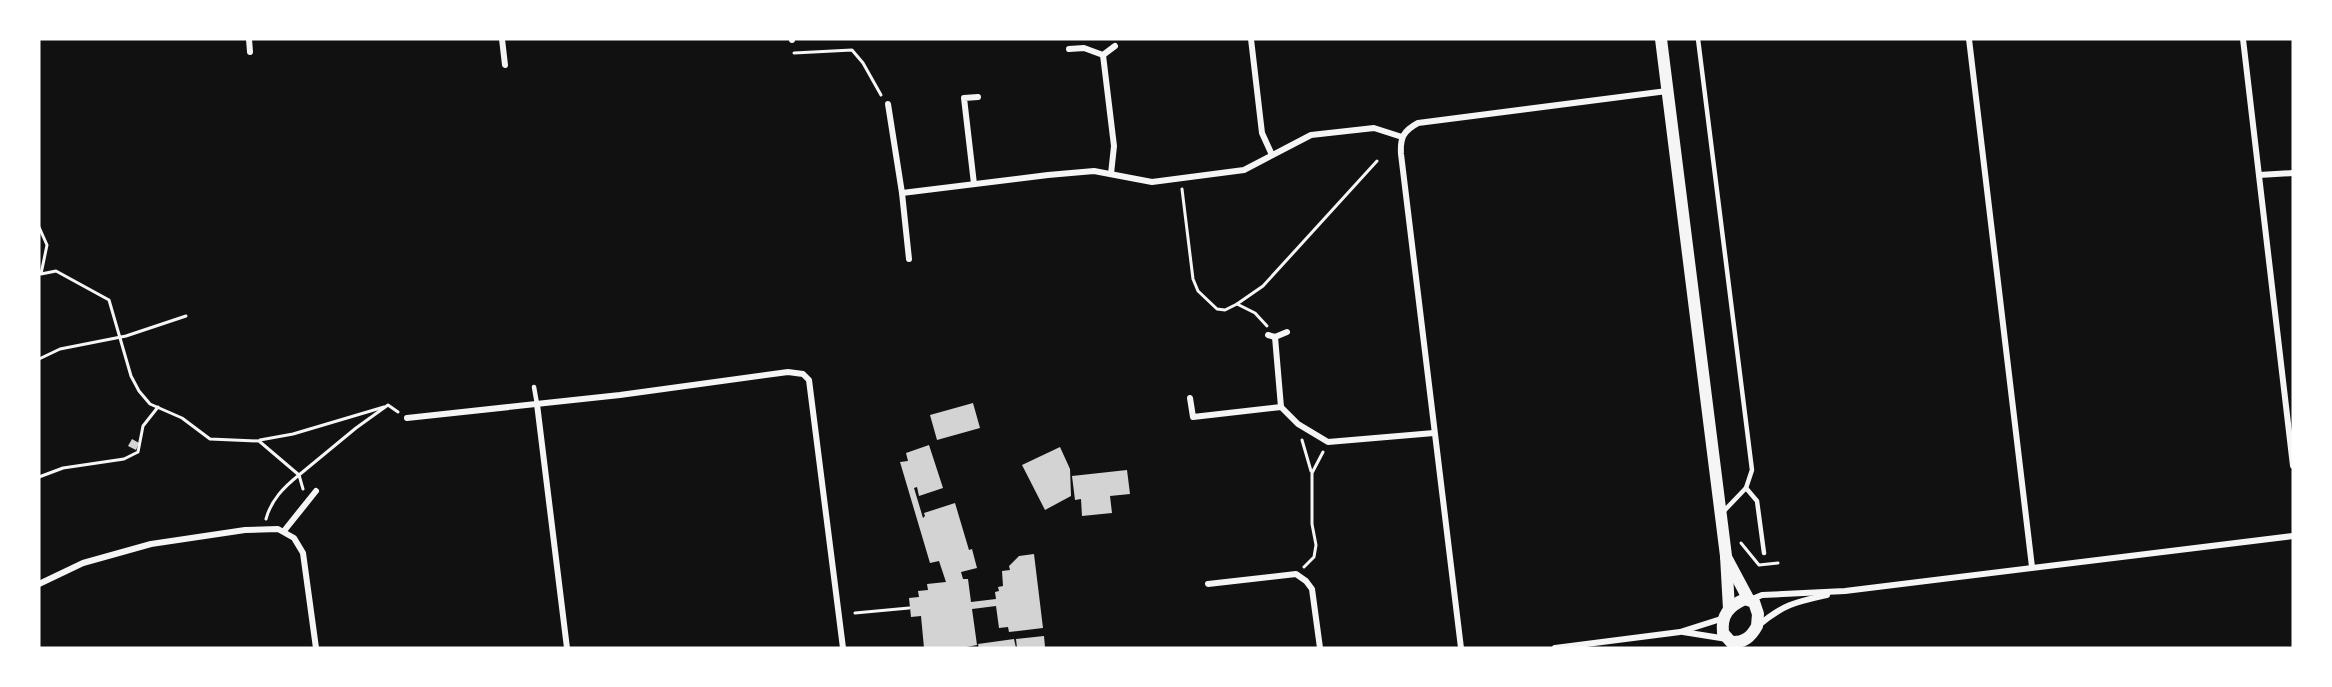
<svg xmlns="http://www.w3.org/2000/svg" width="2332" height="687" font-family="'DejaVu Sans',sans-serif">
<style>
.building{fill:#d3d3d3}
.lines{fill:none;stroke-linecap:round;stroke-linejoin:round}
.path{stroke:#f5f5f5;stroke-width:3}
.service{stroke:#f5f5f5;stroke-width:4.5}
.minor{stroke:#f5f5f5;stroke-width:6}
.secondary{stroke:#f5f5f5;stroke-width:12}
</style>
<rect width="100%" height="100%" fill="#111"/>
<g class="building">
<polygon points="973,403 980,428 937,440 930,415"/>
<polygon points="132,439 139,443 136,450 128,446"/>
<polygon points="929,445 943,488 919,496 917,487 914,488 923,518 925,516 924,513 955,503 969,550 972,549 977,568 961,572 963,579 968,579 971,602 996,599 995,592 999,591 998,587 1003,586 1002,571 1010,570 1009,566 1019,556 1034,554 1043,628 1009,632 1008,627 999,628 996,606 972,609 977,645 961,648 924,648 921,616 911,617 909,598 919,597 918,591 928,590 927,584 946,582 939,561 930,563 900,462 908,461 906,453"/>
<polygon points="1060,447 1070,469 1071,496 1045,510 1022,465"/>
<polygon points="1127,470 1130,494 1110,496 1112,513 1082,516 1081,499 1075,500 1072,476"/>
<polygon points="1044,636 1045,647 1017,648 1016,639"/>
<polygon points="1014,639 1016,648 979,648 978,644"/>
</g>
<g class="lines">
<g class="path">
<polyline points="794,53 852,50 863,63 881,95"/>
<polyline points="1182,189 1193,279 1198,291 1217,309 1225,310 1237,304 1263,286 1377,161"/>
<polyline points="39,227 47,245 41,274 56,271 109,300 131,376 139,391 150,404 182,418 210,439 259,441 299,475 356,428 388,405 398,412"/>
<polyline points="1237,304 1255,313 1267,326"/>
<polyline points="39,359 60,349 126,336 186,316"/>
<polyline points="260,440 293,434 384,407"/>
<polyline points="1302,440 1311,471"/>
<polyline points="39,477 63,468 124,459 138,452 143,426 158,407"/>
<path d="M266,519C271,500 284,487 299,475L303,489"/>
<polyline points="1741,543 1759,565 1778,563"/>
<polyline points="1304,567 1314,557 1316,545 1312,524 1312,473 1323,452"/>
<polyline points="855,613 909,608"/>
</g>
<g class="service">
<polyline points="1698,39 1752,470 1746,488 1723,512"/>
<polyline points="534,387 537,404"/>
<polyline points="1746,488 1757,501 1764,553"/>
</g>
<g class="minor">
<polyline points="249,39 250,52"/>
<polyline points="502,39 505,65"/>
<polyline points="792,39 792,40"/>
<polyline points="1251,39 1262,133 1272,155"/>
<polyline points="1969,39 2032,567"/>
<polyline points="2243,39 2293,466"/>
<polyline points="1069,49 1084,48 1103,55 1115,46"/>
<polyline points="1103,55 1114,146 1111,174"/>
<polyline points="888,104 902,193 909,259"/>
<polyline points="2259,175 2293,173"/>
<polyline points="974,184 964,98 978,97"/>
<polyline points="902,193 1048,175 1094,171 1152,182 1244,170 1311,135 1374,128 1402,137"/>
<polyline points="1268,335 1275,337 1287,332"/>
<polyline points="1275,337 1281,407"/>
<polyline points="1190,398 1193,417 1281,407 1298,424 1328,442 1434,433"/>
<polyline points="537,404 567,648"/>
<polyline points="407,418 620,395 788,372 803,374 809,380 843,648"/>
<polyline points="284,531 316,491"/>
<polyline points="39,584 83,563 151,544 245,530 278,529 294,538 303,553 316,648"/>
<polyline points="1208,584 1296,574 1306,581 1312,589 1320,648"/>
<polyline points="1750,600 1762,595 1845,591 2293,536"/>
<path d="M1759,625C1784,604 1796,602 1827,595"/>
<polyline points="1683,632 1727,639"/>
<path d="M1461,648L1401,154C1400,138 1403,131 1418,123L1667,91"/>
<polyline points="1555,648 1680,632 1724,618"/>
</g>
<g class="secondary">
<polyline points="1661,39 1726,556 1729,609"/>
<polyline points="1726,557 1749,600"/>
<path d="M1745,599L1754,602L1758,614L1757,626C1751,637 1744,643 1731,642L1723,633C1721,615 1729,606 1745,599Z"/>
</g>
</g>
<rect width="2332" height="687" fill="none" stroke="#ffffff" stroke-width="81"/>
</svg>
